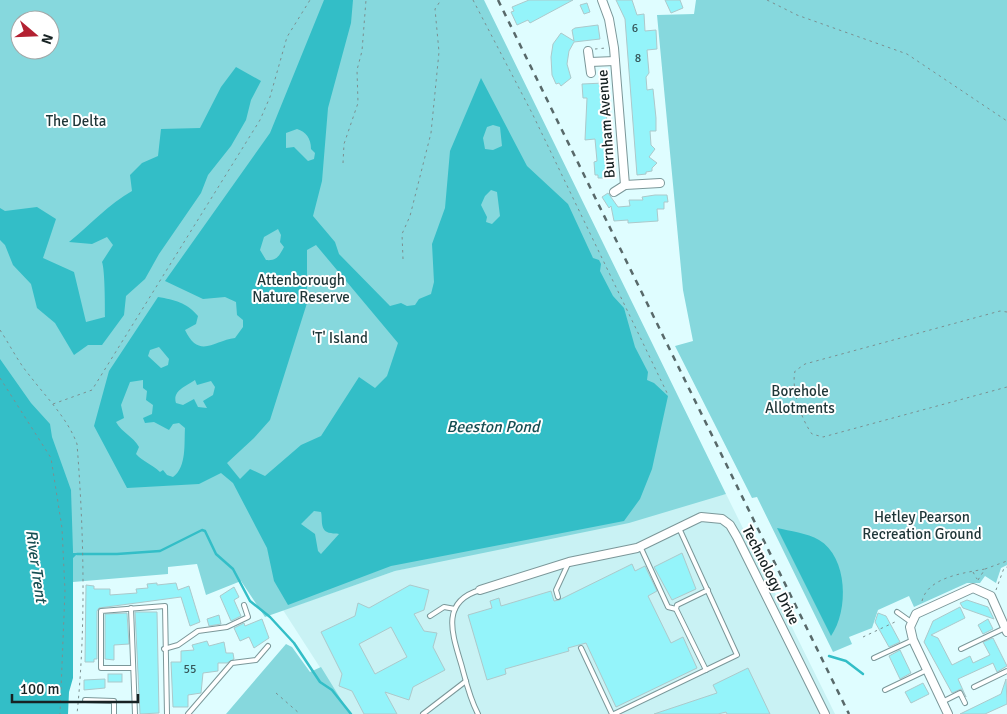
<svg xmlns="http://www.w3.org/2000/svg" width="1007" height="714" font-family="Signika,sans-serif">
<style>
.built{fill:#c9f2f4}
.green{fill:#86d8dd;fill-rule:evenodd}
.water{fill:#33bec7;fill-rule:evenodd}
.lines{fill:none;stroke-linecap:round;stroke-linejoin:round}
.stream{stroke:#33bec7;stroke-width:2.5}
.building{fill:#94f4fa;stroke:#acc9cb;fill-rule:evenodd}
.lane-casing{stroke:#7b9799;stroke-width:6}
.street-casing{stroke:#7b9799;stroke-width:10}
.path{stroke:#7b8f90;stroke-width:1;stroke-dasharray:2.5 4;stroke-linecap:butt}
.lane{stroke:#fff;stroke-width:4}
.street{stroke:#fff;stroke-width:8}
.rail{stroke:#58696a;stroke-width:2.5;stroke-dasharray:6 6;stroke-linecap:butt}
.labels{text-anchor:middle;stroke-width:4;stroke-linejoin:round;paint-order:stroke}
.number-label{font-size:12px;fill:#365659}
.park-label{font-size:15px;fill:#1f3638;stroke:#fff}
.street-label{font-size:15px;fill:#172223;stroke:#fff}
.water-label{font-size:16px;font-style:italic;fill:#164f53;stroke:#fff}
</style>
<rect width="100%" height="100%" fill="#dffdff"/>
<polygon class="built" points="726,494 835,714 350,714 283,610 395,571"/>
<g class="green">
<path d="M0,0H484L726,494L629,523L395,571L265,617L241,581L206,595L197,564L168,567V574L73,582L0,362ZM20,20H50V50H20Z"/>
<polygon points="696,0 1007,0 1007,565 1001,568 996,583 985,576 980,583 967,583 914,607 909,596 878,610 872,628 849,637 852,644 833,652 757,497 752,498 675,346 693,341 683,290 657,15 694,14"/>
<polygon points="286,644 292,647 310,672 321,667 350,714 226,714"/>
</g>
<g class="water">
<path d="M324,0H353L351,23L328,108L322,181L313,216L335,242L339,254L390,306L401,303L407,306L415,305L419,299L431,294L434,282L432,244L445,208L450,151L481,78L527,166L568,204L593,258L599,260L601,264L600,271L613,296L624,308L635,347L648,372L647,380L654,383L668,396L652,469L640,499L624,521L391,566L288,605L274,581L267,548L233,483L221,473L199,484L127,488L94,426L109,371L158,297C175,300 186,302 198,316L196,324L185,330C199,360 215,340 235,338L243,327V320L237,315L236,302L225,297L203,299L165,281L270,133ZM493,125L500,127L502,146L493,150L485,149L483,138L487,127ZM297,129C306,132 311,138 311,149L315,153L314,159L308,161L294,147L286,148V133ZM491,190L497,192L500,216L492,224L486,222L487,217L481,205L485,196ZM278,229L281,235L280,242L284,247C279,256 277,261 266,260L260,250L264,237ZM316,245L398,343L387,376L375,388L359,377L321,436L301,445L265,476L250,469L240,479L227,463L254,438L270,420L307,303V250ZM159,347L169,359L168,365L161,368L148,356L150,350ZM143,380V388L147,391L146,400L153,405L152,414L143,418L145,423L154,422L169,430L173,424L179,423L185,428C184,443 187,467 173,477L167,475L163,470L160,472C152,464 143,462 136,454L139,447C133,436 122,433 116,422L124,418L121,405L130,382ZM195,380L197,385L211,381L215,387L213,395L203,401L207,408L198,407L194,399L183,405L176,403C172,391 186,386 195,380ZM314,511L321,512C323,519 319,532 331,533C334,534 336,533 339,534L321,554L318,551L315,534L301,524Z"/>
<path d="M236,67L261,81L251,100L246,120L231,146L208,175L201,193L159,254L145,279L126,296L124,315L102,345H88L74,355L55,323L37,308L31,284L13,265L5,245L0,240V208L5,211L37,207L56,219L43,258L74,272L86,322L105,317C105,306 105,270 102,262L113,245L107,237L92,244L69,242C90,225 109,204 132,191L130,175L142,163L158,156L161,129L200,128L221,87Z"/>
<polygon points="0,359 31,403 50,424 52,437 71,490 73,551 73,553 78,553 73,558 73,678 69,692 68,714 0,714"/>
<path d="M777,528C790,531 807,533 819,540C848,557 849,611 831,636Z"/>
</g>
<g class="lines">
<g class="stream">
<polyline points="77,554 117,554 160,551 202,530 205,531 216,554 233,569 250,601 270,617 294,643 320,682 332,690 351,714"/>
<polyline points="829,656 846,661 863,674"/>
</g>
</g>
<g class="building">
<polygon points="529,0 573,0 530,23 528,20 517,25 511,12 514,11 512,7"/>
<polygon points="616,0 632,0 637,15 644,14 645,31 656,30 657,49 647,50 649,73 646,77 647,90 653,89 656,118 656,131 650,131 651,145 655,149 649,157 657,163 652,168 652,171 646,172 646,174 637,175 625,19"/>
<polygon points="665,0 680,0 683,8 671,13"/>
<polygon points="587,3 590,12 584,14 580,5"/>
<polygon points="598,25 600,39 574,42 569,51 567,64 571,78 561,86 559,83 556,84 552,75 551,57 553,44 561,33 574,41 572,30 575,28"/>
<polygon points="604,83 605,97 601,97 602,111 606,110 611,178 598,178 598,175 595,175 594,162 597,161 595,139 585,140 587,98 583,98 582,84"/>
<polygon points="608,193 618,207 630,206 629,200 643,200 642,197 655,195 667,195 668,202 664,202 664,209 657,209 658,221 628,223 628,220 614,221 611,206 609,208 602,197"/>
<polygon points="682,553 696,589 672,600 654,567"/>
<polygon points="632,564 635,571 645,566 657,591 648,596 671,643 683,637 697,668 616,707 586,643 568,648 569,651 505,669 506,674 487,680 468,615 492,608 490,601 499,598 501,606 551,591 554,601 559,600"/>
<polygon points="157,583 157,585 176,583 178,590 189,586 200,622 190,626 181,597 99,608 97,611 97,659 94,659 94,662 85,662 86,585 94,586 94,589 110,589 110,595 137,593 136,589 148,588 147,584"/>
<path d="M410,585L429,590L424,610L414,614L424,631L437,633L433,647L445,670L413,687L409,700L385,692L397,714H364L352,691L339,686L342,674L321,632L355,616L358,603L369,608ZM391,627L407,657L375,674L359,644Z"/>
<polygon points="234,587 239,597 234,600 241,616 231,621 220,596"/>
<polygon points="967,600 988,607 994,619 963,608 960,603"/>
<polygon points="960,607 965,618 931,635 938,638 952,665 970,656 973,663 990,655 983,642 993,638 1007,666 997,672 993,663 958,679 966,697 961,689 952,693 924,642 933,621"/>
<polygon points="135,612 157,612 159,713 140,714"/>
<polygon points="127,613 129,644 114,645 114,660 105,659 105,614"/>
<polygon points="878,613 886,616 900,642 889,647 875,622"/>
<polygon points="219,615 221,624 209,626 207,619"/>
<polygon points="262,619 269,638 254,648 249,637 240,641 234,628 244,623 245,626"/>
<polygon points="988,619 993,629 983,634 978,625"/>
<polygon points="207,641 209,646 224,642 226,653 233,653 234,659 227,663 218,663 218,671 203,673 201,693 188,695 188,707 173,707 171,662 181,662 181,651 194,650 192,645"/>
<polygon points="900,650 911,673 900,679 889,656"/>
<polygon points="748,668 770,714 727,714 726,712 718,714 654,714 717,693 713,685"/>
<rect x="108" y="674" width="14" height="8"/>
<polygon points="105,679 105,688 84,690 84,680"/>
<polygon points="1006,679 1007,704 985,714 960,714 1001,694"/>
<polygon points="923,683 929,694 911,703 905,692"/>
</g>
<g class="lines">
<defs>
<g id="lane">
<polyline points="640,546 668,607 676,609"/>
<polyline points="558,597 556,590 568,564"/>
<polyline points="131,608 135,714"/>
<polyline points="897,612 911,622"/>
<polyline points="430,616 444,607 455,609"/>
<polyline points="581,648 612,714"/>
<polyline points="164,649 178,645 198,631 227,627 248,617 244,605"/>
<polyline points="961,649 1005,628"/>
<polyline points="874,658 913,640"/>
<polyline points="132,668 101,668 101,611 165,606 167,714"/>
<polyline points="706,670 676,609 677,605 708,590"/>
<polyline points="974,687 1007,671"/>
<polyline points="885,690 927,670"/>
<polyline points="85,700 114,701 114,714"/>
<polyline points="942,702 960,693 965,703"/>
<polyline points="188,714 232,663 256,660 268,646"/>
<polyline points="423,714 466,681"/>
<path d="M478,714C470,699 466,682 462,667C453,636 439,602 480,590"/>
<polyline points="614,714 737,655 679,528"/>
</g>
<g id="street">
<polyline points="602,0 609,19 614,48 625,185"/>
<polyline points="588,51 591,73"/>
<polyline points="590,62 615,61"/>
<polyline points="614,192 625,185 660,183"/>
<polyline points="480,590 569,562 637,548 701,517 722,519 730,525 737,537 825,714"/>
<polyline points="948,714 913,640 910,627 916,614 973,588 991,596 1007,632"/>
</g>
</defs>
<use href="#lane" class="lane-casing"/>
<use href="#street" class="street-casing"/>
<g class="path">
<polyline points="473,0 532,113 668,395"/>
<polyline points="767,0 797,15 907,54 1007,121"/>
<polyline points="595,49 606,48"/>
<polyline points="600,74 608,74"/>
<polyline points="343,163 344,144 358,103 357,70 362,51 366,0"/>
<polyline points="403,259 402,234 410,216 431,133 439,52 435,9 441,0"/>
<path d="M1007,312L1000,311L805,364L795,371C791,389 801,419 812,434L823,437L1007,387"/>
<path d="M0,330C10,345 18,362 30,376C46,397 68,419 77,444C84,533 86,627 77,714"/>
<polyline points="0,378 51,458 62,528 65,591 60,714"/>
<polyline points="53,404 92,390 260,120 270,97 287,37 310,0"/>
<polyline points="973,572 977,579"/>
<polyline points="978,580 985,569 1007,561"/>
<polyline points="996,590 1004,568 1007,567"/>
<path d="M922,601C928,577 964,573 985,569"/>
<polyline points="863,637 897,621"/>
<polyline points="276,693 300,714"/>
</g>
<use href="#lane" class="lane"/>
<use href="#street" class="street"/>
<polyline class="rail" points="498,0 849,714"/>
</g>
<g class="labels">
<g class="number-label">
<text x="635" y="32">6</text>
<text x="638" y="62">8</text>
<text x="190" y="673">55</text>
</g>
<g class="park-label">
<text x="76" y="126">The Delta</text>
<text x="301" y="285">Attenborough<tspan x="301" dy="17">Nature Reserve</tspan></text>
<text x="340" y="343">'T' Island</text>
<text x="800" y="396">Borehole<tspan x="800" dy="17">Allotments</tspan></text>
<text x="922" y="522">Hetley Pearson<tspan x="922" dy="17">Recreation Ground</tspan></text>
</g>
<g class="street-label">
<text transform="translate(606 124) rotate(-94)" y="5">Burnham Avenue</text>
<text transform="translate(771 575) rotate(63)" y="5">Technology Drive</text>
</g>
<g class="water-label">
<text x="493" y="432">Beeston Pond</text>
<text transform="translate(37 566) rotate(82)" y="6">River Trent</text>
</g>
</g>
<g transform="translate(35 35) rotate(109)"><circle r="24" fill="#ffffff" stroke="#a2a7a7"/>
<path d="M0-4L9 19L0 12L-9 19Z" fill="#b32132"/>
<text y="-8" font-size="14" font-weight="bold" text-anchor="middle" fill="#172223">N</text>
</g>
<path d="M12 694v8h126v-8" fill="none" stroke="#172223" stroke-width="2.5"/>
<text x="20" y="694" font-size="15" fill="#172223" stroke="#ffffff" stroke-width="4" paint-order="stroke">100 m</text>
</svg>
